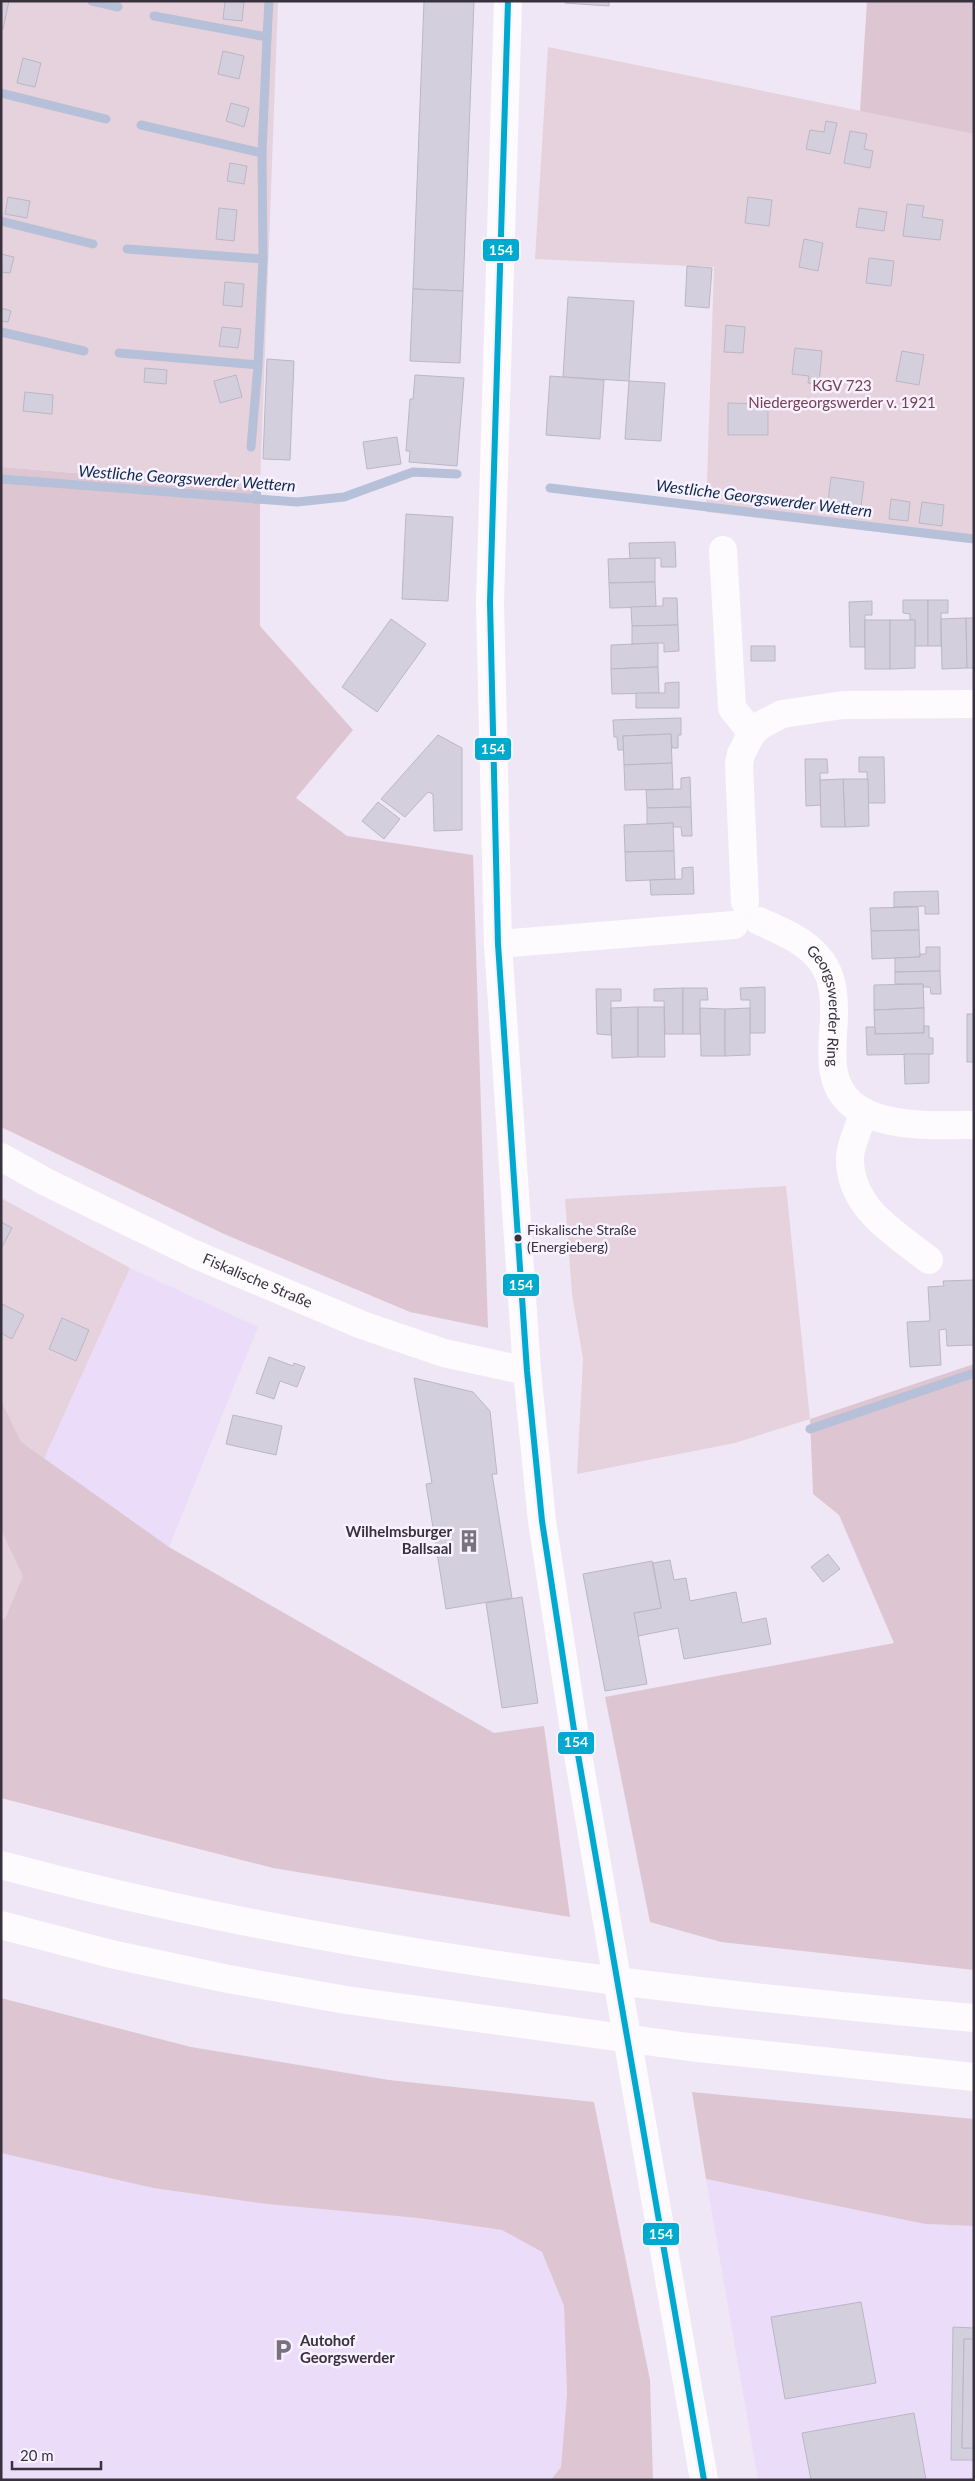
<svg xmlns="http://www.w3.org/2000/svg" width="975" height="2481" font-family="Lato,sans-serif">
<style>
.built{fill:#ebdcf9}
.green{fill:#e6d2dd}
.forest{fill:#ddc6d2}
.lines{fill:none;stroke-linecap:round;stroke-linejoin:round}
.stream{stroke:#b6c0d8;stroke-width:9}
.building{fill:#d4cfdd;stroke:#bab7c4}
.street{stroke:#fdfbfe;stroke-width:28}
.secondary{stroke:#fdfbfe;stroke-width:28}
.highway{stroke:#fdfbfe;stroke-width:28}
.bus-1-casing{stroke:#f8f1ff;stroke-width:10}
.bus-1{stroke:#00a9ce;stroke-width:6}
.bus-dot{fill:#38313e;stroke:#f8f1ff;stroke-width:2}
.labels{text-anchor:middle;stroke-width:5;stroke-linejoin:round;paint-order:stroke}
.bus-label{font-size:14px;fill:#38313e;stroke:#f8f1ff;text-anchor:start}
.park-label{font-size:15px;fill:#764252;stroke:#f8f1ff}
.street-label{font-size:15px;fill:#38313e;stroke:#f8f1ff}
.poi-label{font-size:15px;font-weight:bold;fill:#38313e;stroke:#f8f1ff;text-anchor:end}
.water-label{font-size:16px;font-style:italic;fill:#0f294d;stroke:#f8f1ff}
.line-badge{stroke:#f8f1ff;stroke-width:2}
.badge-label{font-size:14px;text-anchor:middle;font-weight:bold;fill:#fff}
</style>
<rect width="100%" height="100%" fill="#efe7f6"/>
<g class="built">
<polygon points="130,1268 258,1327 169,1547 44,1459"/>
<polygon points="1,2153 153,2188 267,2204 418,2218 502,2230 542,2252 564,2306 567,2394 561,2467 551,2480 1,2480"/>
<polygon points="706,2179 925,2224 974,2226 974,2480 758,2480"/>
</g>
<g class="green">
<polygon points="1,1 278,1 260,488 1,467"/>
<polygon points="548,47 974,134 974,543 706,512 714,267 535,259"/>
<polygon points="786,1186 810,1419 735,1443 577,1474 583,1359 572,1294 565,1199"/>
<polygon points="1,1198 130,1268 44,1459 124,1515 24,1576 5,1619 1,1618"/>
</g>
<g class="forest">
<polygon points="867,1 974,1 974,134 860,111"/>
<polygon points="1,467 260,488 260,626 353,730 296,798 347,836 473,855 488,1328 410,1312 224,1234 1,1127"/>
<polygon points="974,1364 974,1970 721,1942 650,1922 605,1697 894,1643 839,1515 813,1494 810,1419"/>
<polygon points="1,1401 21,1442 169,1547 494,1733 544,1726 570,1917 273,1868 1,1798 1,1618 5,1619 23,1576 1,1530"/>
<polygon points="1,1998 191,2047 389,2080 594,2102 650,2380 653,2480 551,2480 561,2467 567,2394 564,2306 542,2252 502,2230 418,2218 267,2204 153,2188 1,2153"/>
<polygon points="692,2092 974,2119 974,2226 925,2224 706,2179"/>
</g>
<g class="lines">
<g class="stream">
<polyline points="92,1 118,7"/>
<polyline points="154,16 267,37 262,153"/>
<polyline points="267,37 269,1"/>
<polyline points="1,93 106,119"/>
<polyline points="141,125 262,153 263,259"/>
<polyline points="1,221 93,244"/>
<polyline points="127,249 263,259 258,365"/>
<polyline points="1,332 84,351"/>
<polyline points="119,353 258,365 251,447"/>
<polyline points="1,479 297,502 344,497 413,472 457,474"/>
<polyline points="256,487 257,500"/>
<polyline points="550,488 974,539"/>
<polyline points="810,1429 974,1373"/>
</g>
</g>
<g class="building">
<polygon points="1,1 9,1 3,29 1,29"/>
<polygon points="225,1 244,2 242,21 223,19"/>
<polygon points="424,1 474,1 463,291 413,289"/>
<polygon points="565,1 609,1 609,6 565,3"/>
<polygon points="223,51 244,56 239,79 218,74"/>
<polygon points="23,58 41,63 35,87 17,83"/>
<polygon points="231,103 249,108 244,127 226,121"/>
<polygon points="826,121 837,123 830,154 806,149 810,130 824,132"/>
<polygon points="850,131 867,134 864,149 873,151 870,168 844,163"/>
<polygon points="230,163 247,166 244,184 227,181"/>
<polygon points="8,197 30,201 27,218 5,214"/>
<polygon points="748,197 772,200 769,226 745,223"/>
<polygon points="907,204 924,206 922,217 943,220 940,240 903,236"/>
<polygon points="219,208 237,210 234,241 216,239"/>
<polygon points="859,208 887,212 884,231 856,227"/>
<polygon points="804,239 823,243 818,271 799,267"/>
<polygon points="1,254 14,257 10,273 1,272"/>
<polygon points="869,258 894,261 891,286 866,283"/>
<polygon points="687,266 712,268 709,308 685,306"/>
<polygon points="225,282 244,284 242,307 223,305"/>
<polygon points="413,289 463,291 460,363 410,361"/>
<polygon points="568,297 634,301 629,381 563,377"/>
<polygon points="1,308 11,311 8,322 1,321"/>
<polygon points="726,325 745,327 743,353 724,352"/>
<polygon points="222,327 241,329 238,348 219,346"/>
<polygon points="795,348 822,351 819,384 808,383 809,376 792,374"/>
<polygon points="902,351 924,355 919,385 896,381"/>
<polygon points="267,359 294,361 290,460 263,459"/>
<polygon points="145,368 167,370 166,384 144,382"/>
<polygon points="236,375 242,397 220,403 214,381"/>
<polygon points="415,375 464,378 457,466 409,462 410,451 406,451 410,399 413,399"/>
<polygon points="550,376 604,380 600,439 546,435"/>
<polygon points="629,381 665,383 661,441 625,439"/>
<polygon points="25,392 53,395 52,414 23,411"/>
<polygon points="728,403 768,404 768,435 728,435"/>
<polygon points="397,437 401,464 367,469 363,442"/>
<polygon points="831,477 864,482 860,515 827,511"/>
<polygon points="891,499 910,502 908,521 889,519"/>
<polygon points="922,502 944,505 942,526 919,523"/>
<polygon points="406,514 453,517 448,601 402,599"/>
<polygon points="675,542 676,567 661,567 661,558 630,559 629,543"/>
<polygon points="655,558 655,582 609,583 608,559"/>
<polygon points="655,582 656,607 610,608 609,583"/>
<polygon points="663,598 677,598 678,625 632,626 631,607 663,606"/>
<polygon points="903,600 928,600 928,646 915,646 915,620 910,620 910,614 903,613"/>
<polygon points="928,600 948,600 948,613 941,613 941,646 928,646"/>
<polygon points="872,601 872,615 865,615 865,647 850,647 849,602"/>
<polygon points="966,618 967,668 942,669 941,619"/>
<polygon points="966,618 974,618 974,668 967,668"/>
<polygon points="391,619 426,644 377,712 342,687"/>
<rect x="865" y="620" width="25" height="49"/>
<polygon points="890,620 915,620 915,668 890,669"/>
<polygon points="678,625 679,651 664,652 664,643 632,644 632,626"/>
<polygon points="658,643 658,667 611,669 611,645"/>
<rect x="751" y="646" width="24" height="15"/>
<polygon points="658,667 659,693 612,694 611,669"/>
<polygon points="679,682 679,708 636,708 636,693 665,693 665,683"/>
<polygon points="681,718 681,735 678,735 678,748 672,748 671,734 623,736 624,750 618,750 617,737 614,737 613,720"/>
<polygon points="671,734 672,763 624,765 623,736"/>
<polygon points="438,735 462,748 462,830 434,831 433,794 428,792 405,817 381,799"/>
<polygon points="859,757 884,757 885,803 868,803 867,772 859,772"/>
<polygon points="805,759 827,759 828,773 820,773 821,805 806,806"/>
<polygon points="672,763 673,789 625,790 624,765"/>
<polygon points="690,777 691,807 647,808 646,790 681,789 681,778"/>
<polygon points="843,779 868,779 869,826 845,827"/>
<polygon points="843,779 845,827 821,827 820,780"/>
<polygon points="378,802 400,819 384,839 362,821"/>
<polygon points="691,807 692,836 682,836 681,827 673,827 673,823 647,824 647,808"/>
<polygon points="673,823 674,851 625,852 624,825"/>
<polygon points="674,851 675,879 626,881 625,852"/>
<polygon points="693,867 694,894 651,895 650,880 682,879 682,868"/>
<polygon points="938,891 939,914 925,914 925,906 894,907 894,892"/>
<polygon points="918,907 919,930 871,931 870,908"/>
<polygon points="919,930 920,957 872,959 871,931"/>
<polygon points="926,947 940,947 940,971 895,972 895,958 920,957 920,954 926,954"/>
<polygon points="940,971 941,994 931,994 930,987 923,987 923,984 895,984 895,972"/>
<polygon points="923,984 924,1008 874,1010 874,985"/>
<polygon points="765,987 765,1033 750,1033 750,1000 741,1000 740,988"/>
<polygon points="683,988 683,1034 665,1034 664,1001 654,1001 654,989"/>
<polygon points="683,988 707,988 708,1000 700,1000 700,1034 683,1034"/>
<polygon points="596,989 621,989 621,1001 611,1001 611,1035 597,1034"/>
<polygon points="638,1007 638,1057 612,1058 611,1008"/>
<polygon points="638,1007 664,1007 665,1057 638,1057"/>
<polygon points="700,1008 725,1009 725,1056 701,1056"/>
<polygon points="750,1008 750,1055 725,1056 725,1009"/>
<polygon points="924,1008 924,1033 875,1034 874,1010"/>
<rect x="967" y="1014" width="7" height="48"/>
<polygon points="924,1026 929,1026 929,1038 933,1038 933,1054 867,1055 866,1027 875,1027 875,1034 924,1033"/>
<polygon points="904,1054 929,1054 929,1083 905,1084"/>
<polygon points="1,1222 12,1228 1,1249"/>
<polygon points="974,1280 973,1345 947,1346 946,1329 939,1330 941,1365 910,1367 907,1322 930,1321 928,1287 944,1286 943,1281"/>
<polygon points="2,1304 24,1315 12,1339 1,1333"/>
<polygon points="62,1318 89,1330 76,1361 49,1349"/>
<polygon points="269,1357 293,1366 294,1363 305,1367 297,1387 280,1381 274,1399 256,1393"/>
<polygon points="414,1378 473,1392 490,1411 497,1474 492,1474 512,1598 446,1609 426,1484 432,1483"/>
<polygon points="233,1415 282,1426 276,1455 226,1444"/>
<polygon points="828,1554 840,1569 823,1582 811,1567"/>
<polygon points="670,1560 674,1580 686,1578 690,1601 736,1592 742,1623 766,1618 771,1644 684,1659 678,1628 638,1636 634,1613 661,1608 653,1563"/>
<polygon points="652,1561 661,1608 634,1613 647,1684 605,1691 583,1574"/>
<polygon points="522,1597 538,1703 502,1708 486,1603"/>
<polygon points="861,2302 876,2383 785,2399 771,2317"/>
<polygon points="953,2327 974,2328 974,2339 964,2339 962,2448 974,2448 974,2460 951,2460"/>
<polygon points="964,2339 974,2339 974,2448 962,2448"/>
<polygon points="914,2413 926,2480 811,2480 802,2433"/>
</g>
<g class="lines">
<g class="street">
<polyline points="723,550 732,708 752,733"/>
<polyline points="745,902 739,764 741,754 752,733 761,725 782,714 843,705 974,704"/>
<path id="s1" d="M759,921C779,930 802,939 817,956C832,972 834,991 834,1012C834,1031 830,1054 834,1073C845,1132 929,1125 974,1125"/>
<polyline points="498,944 734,925"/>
<path d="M864,1112C860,1125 851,1143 850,1157C849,1208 894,1232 929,1260"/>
<path id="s2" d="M1,1157L46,1182L194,1254L362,1325L444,1353L527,1371"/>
</g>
<polyline class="secondary" points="508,1 490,602 498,944 527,1371 542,1521 576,1743 704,2480"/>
<g class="highway">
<path d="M1,1865C319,1950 647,1990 974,2018"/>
<polyline points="1,1925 111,1954 228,1979 346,2000 689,2047 974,2077"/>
</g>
<defs>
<polyline id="bus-1" points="508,1 490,602 498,944 527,1371 542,1521 576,1743 704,2480"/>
</defs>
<use href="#bus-1" class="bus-1-casing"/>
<use href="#bus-1" class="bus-1"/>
</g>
<defs>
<symbol id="building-bare" viewBox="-9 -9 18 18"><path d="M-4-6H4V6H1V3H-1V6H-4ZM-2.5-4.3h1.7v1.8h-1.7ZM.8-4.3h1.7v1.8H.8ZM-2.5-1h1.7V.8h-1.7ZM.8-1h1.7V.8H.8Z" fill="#78717e" stroke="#f8f1ff" stroke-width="2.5" paint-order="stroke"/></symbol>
<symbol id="parking-bare" viewBox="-9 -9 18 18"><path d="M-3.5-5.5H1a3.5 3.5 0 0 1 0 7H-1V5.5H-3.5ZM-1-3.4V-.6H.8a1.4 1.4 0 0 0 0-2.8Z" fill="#78717e" stroke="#f8f1ff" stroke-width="2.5" paint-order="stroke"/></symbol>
</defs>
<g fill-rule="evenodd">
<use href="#building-bare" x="453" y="1525" width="32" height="32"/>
<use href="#parking-bare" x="267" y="2334" width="32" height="32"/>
</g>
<circle class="bus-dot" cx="518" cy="1238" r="4.5"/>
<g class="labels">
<g class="bus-label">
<text x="527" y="1235">Fiskalische Straße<tspan x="527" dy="17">(Energieberg)</tspan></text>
</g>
<g class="park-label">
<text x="842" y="391">KGV 723<tspan x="842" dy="17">Niedergeorgswerder v. 1921</tspan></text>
</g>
<g class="street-label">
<text dy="5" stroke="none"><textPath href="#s1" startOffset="120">Georgswerder Ring</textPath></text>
<text dy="5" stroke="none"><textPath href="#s2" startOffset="285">Fiskalische Straße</textPath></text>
</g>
<g class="poi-label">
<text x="452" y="1537">Wilhelmsburger<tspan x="452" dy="17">Ballsaal</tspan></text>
<text x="300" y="2346" text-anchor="start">Autohof<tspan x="300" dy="17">Georgswerder</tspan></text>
</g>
<g class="water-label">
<text transform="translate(187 478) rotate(4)" y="6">Westliche Georgswerder Wettern</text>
<text transform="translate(764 498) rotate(7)" y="6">Westliche Georgswerder Wettern</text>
</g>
</g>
<g class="line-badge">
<rect x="482" y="238" width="38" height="24" rx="5" fill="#00a9ce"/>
<rect x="474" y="737" width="38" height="24" rx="5" fill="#00a9ce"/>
<rect x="502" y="1273" width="38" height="24" rx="5" fill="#00a9ce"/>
<rect x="557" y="1731" width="38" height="24" rx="5" fill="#00a9ce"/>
<rect x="642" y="2222" width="38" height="24" rx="5" fill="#00a9ce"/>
</g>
<g class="badge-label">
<text x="501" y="255">154</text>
<text x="493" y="754">154</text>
<text x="521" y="1290">154</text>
<text x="576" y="1747">154</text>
<text x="661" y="2239">154</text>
</g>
<rect width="975" height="2481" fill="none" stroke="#38313e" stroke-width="5"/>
<path d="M12 2461v8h89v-8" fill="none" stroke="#38313e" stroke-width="2.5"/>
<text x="20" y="2461" font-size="15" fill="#38313e" stroke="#f8f1ff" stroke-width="4" paint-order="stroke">20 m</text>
</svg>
